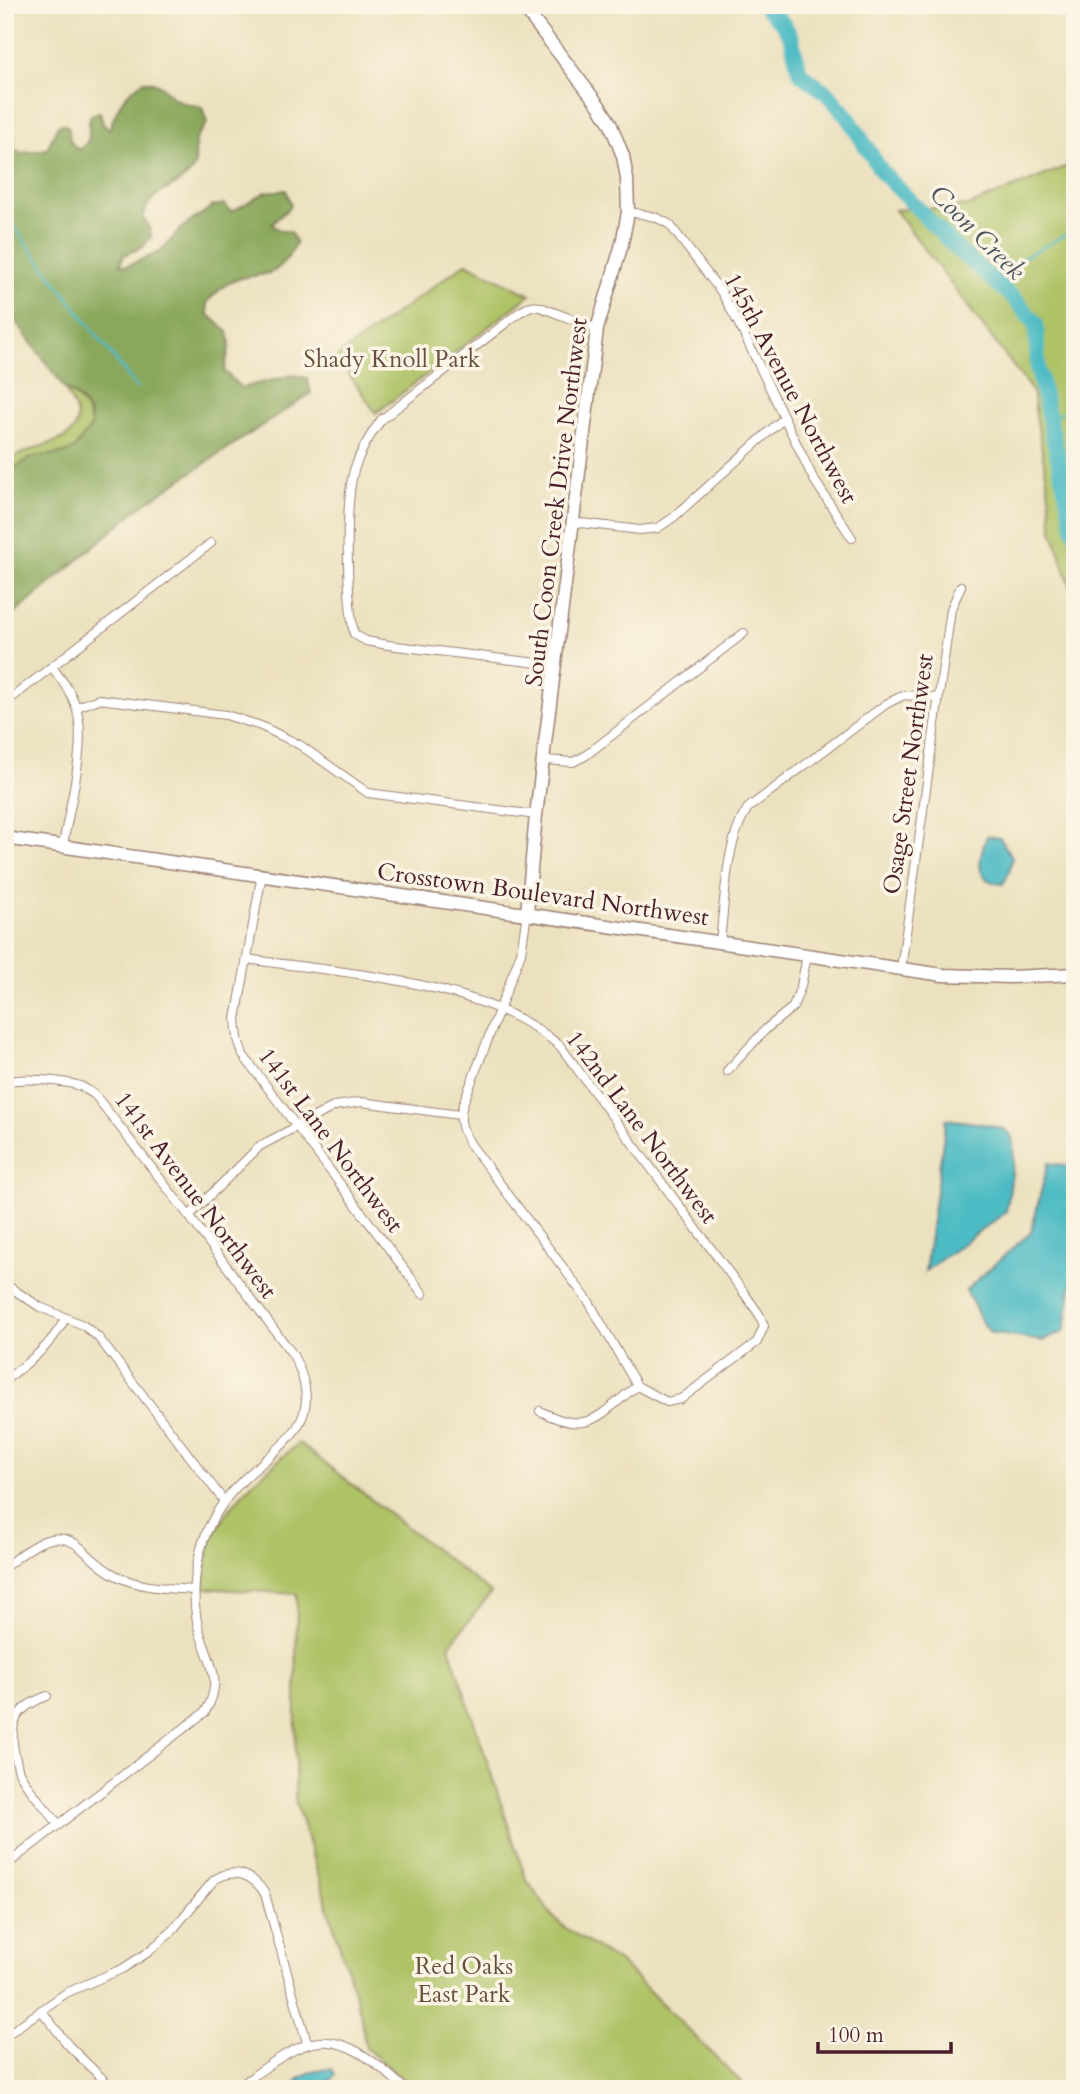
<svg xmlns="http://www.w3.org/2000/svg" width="1080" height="2094" font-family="Cardo,serif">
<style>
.green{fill:#aec266;stroke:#7c7048;stroke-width:2}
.forest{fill:#8aa85b;stroke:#6a6443;stroke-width:2}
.water{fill:#4dbbc4;stroke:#4c6d78;stroke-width:2}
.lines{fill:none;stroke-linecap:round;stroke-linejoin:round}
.stream{stroke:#4dbbc4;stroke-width:2.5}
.river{stroke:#4dbbc4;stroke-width:16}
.street-casing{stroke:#9b8075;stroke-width:10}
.secondary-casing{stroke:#9b8075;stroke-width:15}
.street{stroke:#fff;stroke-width:8}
.secondary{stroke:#fff;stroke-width:12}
.labels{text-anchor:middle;stroke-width:7;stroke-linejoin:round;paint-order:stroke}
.park-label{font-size:24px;fill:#68503d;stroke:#fcf5e5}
.street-label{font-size:24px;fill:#4a1f2b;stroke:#fcf5e5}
.water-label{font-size:26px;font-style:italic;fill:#4b5661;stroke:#fcf5e5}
</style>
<rect width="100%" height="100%" fill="#fcf5e5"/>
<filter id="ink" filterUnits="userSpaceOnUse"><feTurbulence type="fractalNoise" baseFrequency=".0143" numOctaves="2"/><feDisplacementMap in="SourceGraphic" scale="14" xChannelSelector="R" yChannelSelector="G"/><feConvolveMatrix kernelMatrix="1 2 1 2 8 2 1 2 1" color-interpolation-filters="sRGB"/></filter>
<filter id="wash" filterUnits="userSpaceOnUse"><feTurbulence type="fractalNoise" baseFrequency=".00686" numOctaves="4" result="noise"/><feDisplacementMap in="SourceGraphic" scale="28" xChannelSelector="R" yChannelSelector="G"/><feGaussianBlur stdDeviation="1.57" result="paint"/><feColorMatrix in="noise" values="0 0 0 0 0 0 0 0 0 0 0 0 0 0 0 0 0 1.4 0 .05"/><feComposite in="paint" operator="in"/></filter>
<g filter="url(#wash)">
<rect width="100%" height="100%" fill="#ece1bf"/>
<g class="green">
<polygon points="1075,163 1075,600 1053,532 1048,486 1032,391 895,210 968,206"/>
<polygon points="466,263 530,295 376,413 337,357"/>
<path d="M64,387C79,399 89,408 91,427L73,450L65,453L32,457L5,474V461C15,457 26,451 36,448C53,442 82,438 76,412C74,404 67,395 64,387Z"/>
<path d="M299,1443L491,1593L449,1646L526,1879L553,1917L567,1929L622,1964L748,2089H414L366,2048L360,2012L295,1799L297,1594L203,1588C205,1576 205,1562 209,1550C224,1502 262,1474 299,1443Z"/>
</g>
<path class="forest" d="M144,81C160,81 163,89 174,98C181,104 193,105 202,107L207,123C204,128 196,136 195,142C194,154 199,164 189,174C171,193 149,189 143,218L150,230L151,237L143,247L124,255L120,264L127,266L160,252L183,227L213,206L224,204L231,212L266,192L286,190L291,205C285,214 277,216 272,225L279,230L290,232L296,243C273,291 255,265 224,286C218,291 212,297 207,302L208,314L228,332L230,344L224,371L241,388L293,375L307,378L311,393L141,506L5,622V474L32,457L65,453L73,450L91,427L90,415L82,401L64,387L5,307V133L10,131L14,138V150L23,153L47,149L58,125L65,124L69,129C68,138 71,145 79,150C97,137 84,131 91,115L100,112L103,124L109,129C120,104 120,97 144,81Z"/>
<g class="water">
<path d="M987,836L1000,838L1012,858L1009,873L1003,884C972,882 979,858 987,836Z"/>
<path d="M946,1119C963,1122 993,1123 1007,1131C1021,1139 1008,1196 1006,1212L925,1271Z"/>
<polygon points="1048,1163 1075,1167 1075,1266 1064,1332 1042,1341 991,1333 983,1324 966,1290 1031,1232"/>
<path d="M332,2069L335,2075C327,2088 306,2089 292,2089C301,2072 313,2071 332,2069Z"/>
</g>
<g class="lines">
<g class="stream">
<polyline points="5,215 137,388"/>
<polyline points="989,277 1075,229"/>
<polyline points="1049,419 1075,406"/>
</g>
<polyline class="river" points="764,5 783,24 791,37 800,73 828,94 849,119 882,172 960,252 1015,299 1036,324 1038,370 1075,532"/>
</g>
</g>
<g filter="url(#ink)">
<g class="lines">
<defs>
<g id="street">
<path d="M628,212C644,214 657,216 670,225L722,293L742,330L813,478L852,538"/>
<polyline points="572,522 640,530 658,528 674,517 784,418"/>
<path d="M554,665L388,645L366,641L354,634C347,598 344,500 355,467C361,450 370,435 381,420L520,312L531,306L540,307L597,329"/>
<path d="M52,667C61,679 70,690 75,704C89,738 69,808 63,845"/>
<polyline points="5,703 211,543"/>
<polyline points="77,707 99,699 226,715 261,726 300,745 368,793 536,815"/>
<polyline points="545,760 573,762 585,756 744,633"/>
<polyline points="262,874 236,1019 238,1039 243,1055 423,1294"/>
<path d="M527,913L521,953L463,1104C458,1120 462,1131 471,1145L589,1302L637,1386"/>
<path d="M720,942C725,901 725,842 748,808L886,704L904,695L938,698"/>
<path d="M247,959C344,974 483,979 560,1046L742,1290L759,1314L764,1326L757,1342L681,1399L667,1402L637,1386"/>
<polyline points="901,969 951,609 961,586"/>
<polyline points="727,1071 767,1028 793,1007 801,986 807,956"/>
<path d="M5,1083C18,1076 66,1081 80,1086C85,1088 90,1092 95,1095L189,1216L293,1355C328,1420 286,1440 244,1479C228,1494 216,1511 207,1531C195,1560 191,1595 198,1626C206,1659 226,1678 205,1712L5,1866"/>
<polyline points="189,1216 260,1146 335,1106 361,1102 460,1115"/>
<polyline points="5,1284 40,1307 83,1325 98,1337 224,1501"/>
<path d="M5,1380C29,1362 51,1346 65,1319"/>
<path d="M540,1411C590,1437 598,1415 637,1386"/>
<path d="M5,1567C27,1550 54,1524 81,1548C92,1558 101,1568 115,1575C139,1588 167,1588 194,1590"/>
<path d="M47,1696C15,1708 8,1723 15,1756C17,1761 17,1767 19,1772C28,1790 46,1808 59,1825"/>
<polyline points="41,2010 68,2045 113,2089"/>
<path d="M5,2036L66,1993L122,1969L147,1953L170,1933L214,1880C234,1867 253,1874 265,1894L307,2043"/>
<path d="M236,2089C312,2032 331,2020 405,2089"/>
</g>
<g id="secondary">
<polyline points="522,5 600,107 610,123 623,156 627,179 628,212 622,244 597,329 536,815 527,913"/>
<polyline points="5,838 943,975 1011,977 1075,974"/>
</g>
</defs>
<use href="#street" class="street-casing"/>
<use href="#secondary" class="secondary-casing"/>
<use href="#street" class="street"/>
<use href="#secondary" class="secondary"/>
</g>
</g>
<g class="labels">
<g class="park-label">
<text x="392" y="367">Shady Knoll Park</text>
<text x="464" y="1974">Red Oaks<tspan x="464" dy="28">East Park</tspan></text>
</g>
<g class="street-label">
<text transform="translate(791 388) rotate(62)" y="8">145th Avenue Northwest</text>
<text transform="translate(556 502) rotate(-83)" y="8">South Coon Creek Drive Northwest</text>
<text transform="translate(908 774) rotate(-82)" y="8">Osage Street Northwest</text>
<text transform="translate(543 894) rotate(8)" y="8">Crosstown Boulevard Northwest</text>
<text transform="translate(642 1127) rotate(53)" y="8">142nd Lane Northwest</text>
<text transform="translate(331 1140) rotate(53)" y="8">141st Lane Northwest</text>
<text transform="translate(196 1195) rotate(53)" y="8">141st Avenue Northwest</text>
</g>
<g class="water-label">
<text transform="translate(978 232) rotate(45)" y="9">Coon Creek</text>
</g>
</g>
<rect width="1080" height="2094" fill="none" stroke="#fcf5e5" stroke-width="28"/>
<path d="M818 2042v10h133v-10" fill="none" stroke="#4a1f2b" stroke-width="3.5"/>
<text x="828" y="2042" font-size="21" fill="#4a1f2b" stroke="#fcf5e5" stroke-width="5" paint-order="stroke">100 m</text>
</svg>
